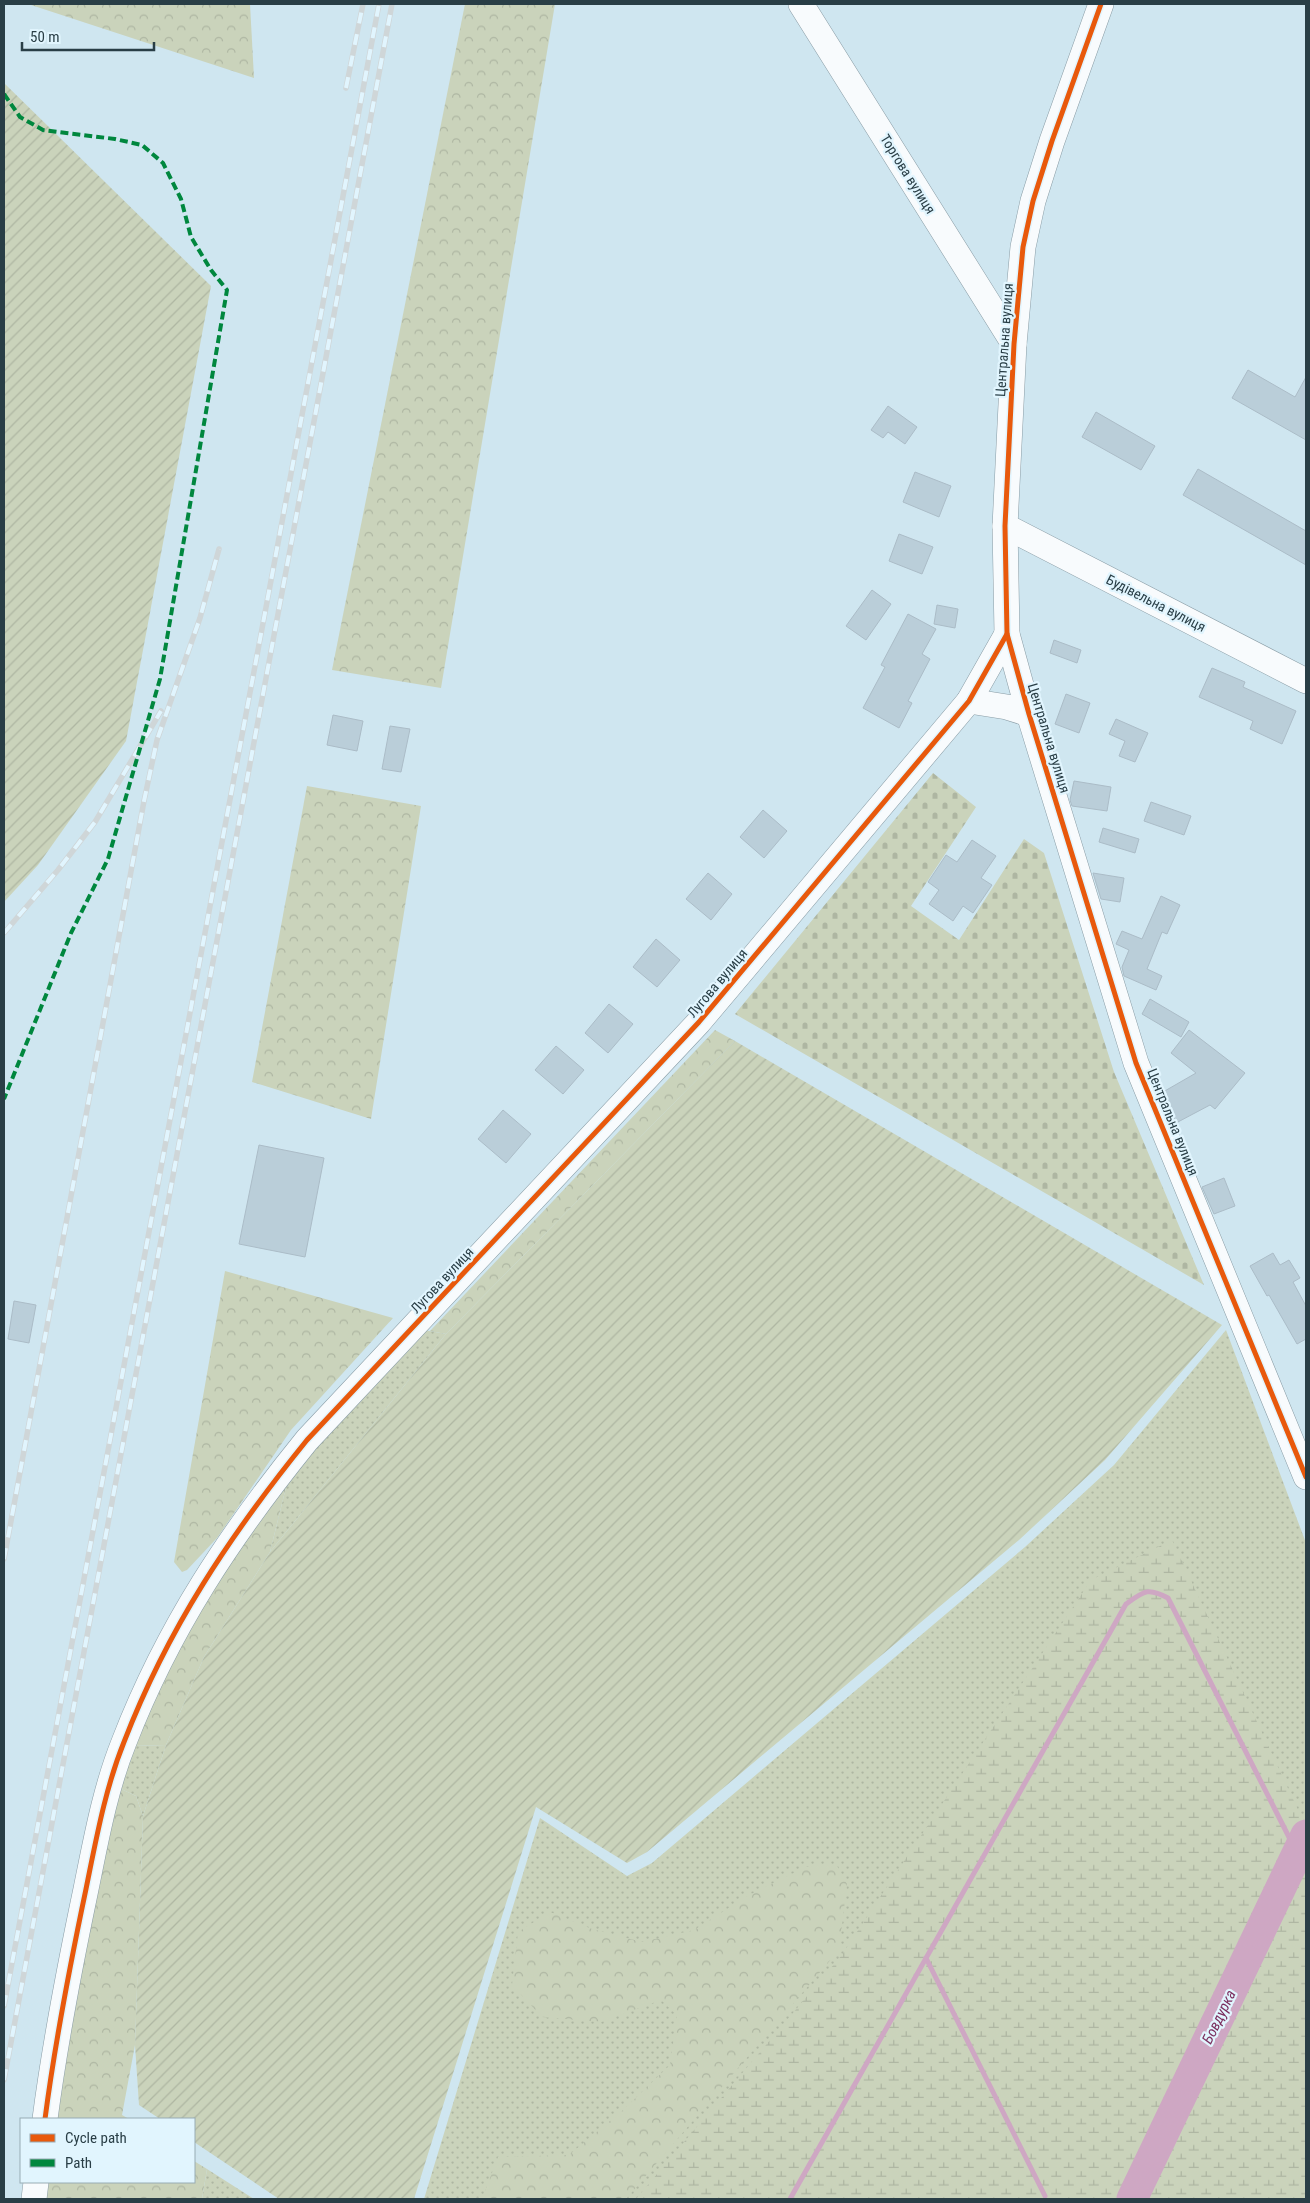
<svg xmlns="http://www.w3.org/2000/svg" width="1310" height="2203" font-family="'Roboto Condensed',sans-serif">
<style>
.grass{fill:url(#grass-dots)}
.forest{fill:url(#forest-crowns)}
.wetland{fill:url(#wetland-marsh)}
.cemetery{fill:url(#cemetery-stones)}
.garden{fill:url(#garden-furrows)}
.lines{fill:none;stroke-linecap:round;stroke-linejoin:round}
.stream{stroke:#cea7c3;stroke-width:5}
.river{stroke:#cea7c3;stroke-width:31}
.building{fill:#baced9;stroke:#abbcc7}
.minor-casing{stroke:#899ca5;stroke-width:26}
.minor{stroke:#f8fbfd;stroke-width:25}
.rail-casing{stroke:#cfd6d8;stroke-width:5.5}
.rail{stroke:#e1f5fe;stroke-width:4;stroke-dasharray:11;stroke-linecap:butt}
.quiet{stroke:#00873e;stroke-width:4;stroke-dasharray:8 4;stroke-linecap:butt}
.cycleway-casing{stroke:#e1f5fe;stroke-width:8}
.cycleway{stroke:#e8590c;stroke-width:5}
.labels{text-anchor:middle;stroke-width:4.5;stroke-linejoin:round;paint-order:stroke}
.street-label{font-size:14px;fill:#293e46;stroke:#e1f5fe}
.water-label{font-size:15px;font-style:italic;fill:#7b2e5e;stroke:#e1f5fe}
</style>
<defs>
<pattern id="grass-dots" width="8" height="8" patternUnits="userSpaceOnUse" patternTransform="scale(1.25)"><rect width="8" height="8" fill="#cad3bb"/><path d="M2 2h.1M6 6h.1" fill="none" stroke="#aeb6a2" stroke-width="1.8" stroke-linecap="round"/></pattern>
<pattern id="forest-crowns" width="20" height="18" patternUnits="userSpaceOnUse" patternTransform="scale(1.25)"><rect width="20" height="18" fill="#cad3bb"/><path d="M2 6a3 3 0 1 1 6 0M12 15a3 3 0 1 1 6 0" fill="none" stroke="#aeb6a2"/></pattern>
<pattern id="wetland-marsh" width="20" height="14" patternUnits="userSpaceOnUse" patternTransform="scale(1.25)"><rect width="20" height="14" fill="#cad3bb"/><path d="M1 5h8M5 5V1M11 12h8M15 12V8" fill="none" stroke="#aeb6a2"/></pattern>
<pattern id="cemetery-stones" width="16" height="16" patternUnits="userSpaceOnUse" patternTransform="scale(1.25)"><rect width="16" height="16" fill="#cad3bb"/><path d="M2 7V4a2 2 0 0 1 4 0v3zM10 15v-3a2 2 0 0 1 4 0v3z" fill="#aeb6a2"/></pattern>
<pattern id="garden-furrows" width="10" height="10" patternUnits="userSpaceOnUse" patternTransform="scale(1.25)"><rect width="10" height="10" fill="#cad3bb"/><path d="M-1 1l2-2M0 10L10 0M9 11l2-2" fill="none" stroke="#aeb6a2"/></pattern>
</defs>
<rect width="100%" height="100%" fill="#cfe6f0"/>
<g class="grass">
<polygon points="419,1329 446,1334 270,1552 290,1471"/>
<polygon points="1226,1330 1306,1543 1306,2199 424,2199 540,1818 627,1876 652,1863 1025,1547 1114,1465"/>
<polygon points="166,1745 143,1816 136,1796 117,1787 131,1746"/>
<polygon points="207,2169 254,2199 202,2199"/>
</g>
<g class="forest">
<polygon points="28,4 250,4 254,78"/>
<polygon points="465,4 555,4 441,688 332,670"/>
<polygon points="307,786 421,806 371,1119 252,1082"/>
<polygon points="715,1030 735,1041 446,1334 430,1331"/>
<polygon points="225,1271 393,1318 291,1430 217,1538 187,1570 182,1572 174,1562"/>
<polygon points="290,1471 270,1552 204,1657 166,1745 131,1746 168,1661"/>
<polygon points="117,1787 136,1796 143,1816 135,2045 122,2115 129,2119 51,2119"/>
<polygon points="836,1864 847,1884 839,1950 626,2199 482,2199 498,2157 569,2155 622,2111 670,2065 677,2015 661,2000 601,2022 542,2017 512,1985 518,1932 550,1912 592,1929 642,1942 694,1930 749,1895 806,1867"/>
<polygon points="194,2161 207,2169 202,2199 40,2199 43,2182 194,2182"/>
</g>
<polygon class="wetland" points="1172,1540 1306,1827 1306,2199 636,2199 841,1956 1091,1580"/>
<polygon class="cemetery" points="933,773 976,807 911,906 959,940 1024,839 1044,853 1114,1072 1204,1285 735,1014"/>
<g class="garden">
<polygon points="4,83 211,286 126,741 38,865 4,902"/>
<polygon points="735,1041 1222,1325 1105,1460 1019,1540 647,1852 627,1863 536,1807 414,2199 279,2199 194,2142 194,2119 160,2119 139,2105 135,2045 143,1816 166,1745 204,1657 270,1552 446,1334"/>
</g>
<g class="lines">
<g class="stream">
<polyline points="926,1958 1045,2196"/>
<path d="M790,2199L1126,1604C1144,1591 1148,1587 1168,1598L1297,1853"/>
</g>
<polyline class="river" points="1132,2199 1306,1835"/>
</g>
<g class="building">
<polygon points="1248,370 1295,397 1306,377 1306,440 1232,398"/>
<polygon points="888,406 917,427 905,444 888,432 883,438 871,430"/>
<polygon points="1096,412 1155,446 1141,470 1082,437"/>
<polygon points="1198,469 1306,531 1306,565 1183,495"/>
<polygon points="915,472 951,486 939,517 903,502"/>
<polygon points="899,534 933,547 922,574 889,561"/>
<polygon points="872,590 891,604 866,640 846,626"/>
<polygon points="937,605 958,609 955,628 934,624"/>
<polygon points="908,614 936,629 922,654 930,659 908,701 912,703 899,728 863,708 885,667 881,665"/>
<polygon points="1054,640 1081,650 1077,663 1050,653"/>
<polygon points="1212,668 1245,682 1243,687 1296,711 1282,744 1250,729 1253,721 1199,697"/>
<polygon points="1066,694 1090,703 1079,733 1055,724"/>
<polygon points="333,715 363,721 357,751 327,745"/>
<polygon points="1116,719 1148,733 1135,762 1119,756 1125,741 1109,734"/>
<polygon points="390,726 410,729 401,772 382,769"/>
<polygon points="1074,781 1111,787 1107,811 1072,806 1070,800"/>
<polygon points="1151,802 1191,816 1184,835 1144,821"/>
<polygon points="763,810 787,831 764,858 740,837"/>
<polygon points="1103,828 1139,839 1135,853 1099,842"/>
<polygon points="972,840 996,856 981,878 992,885 973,913 963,906 953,921 929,904 939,890 928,882 946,855 957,862"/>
<polygon points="708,873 732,894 711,920 686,899"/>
<polygon points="1093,873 1124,878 1120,902 1101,899"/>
<polygon points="1161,896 1180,905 1167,934 1162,932 1147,969 1162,976 1156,990 1124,976 1122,967 1129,950 1116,944 1122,931 1142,939"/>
<polygon points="656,939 680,960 657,987 633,967"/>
<polygon points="1150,999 1189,1022 1181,1037 1142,1014"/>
<polygon points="609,1004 633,1024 608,1053 585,1033"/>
<polygon points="1189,1030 1245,1073 1215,1109 1210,1105 1176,1123 1163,1092 1196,1073 1171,1053"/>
<polygon points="556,1046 584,1070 563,1094 535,1070"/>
<polygon points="503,1110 531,1134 506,1163 478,1139"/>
<polygon points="259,1145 324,1158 305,1257 239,1244"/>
<polygon points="1224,1178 1235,1206 1214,1214 1202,1187"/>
<polygon points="1273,1253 1280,1265 1289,1260 1300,1278 1293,1282 1306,1306 1306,1339 1297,1344 1269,1295 1267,1296 1250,1266"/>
<polygon points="14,1301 36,1305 29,1343 8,1339"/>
</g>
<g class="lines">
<defs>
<g id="minor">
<polyline points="801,4 1014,344"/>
<polyline points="1101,4 1052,141 1033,201 1023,247 1014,344 1005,526 1007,634 1029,714 1136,1063 1306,1477"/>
<polyline points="1005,526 1306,681"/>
<polyline points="969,701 1007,707 1029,714"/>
<path d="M45,2119C55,2042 70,1965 86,1889C96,1840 105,1789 124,1742C168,1628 230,1535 307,1440L699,1022L969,701L1007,634"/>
<polyline points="34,2199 36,2182"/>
</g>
</defs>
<use href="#minor" class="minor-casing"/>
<use href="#minor" class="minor"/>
<defs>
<g id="rail">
<polyline points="346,88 363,4"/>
<polyline points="4,933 58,870 95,822 161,711"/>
<polyline points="4,1559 144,801 157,740 200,618 219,549"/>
<polyline points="4,2006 379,4"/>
<polyline points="4,2080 392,4"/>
</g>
</defs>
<use href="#rail" class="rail-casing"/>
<use href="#rail" class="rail"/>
<polyline class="quiet" points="4,94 20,117 43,130 115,139 142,145 163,163 181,199 191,237 211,270 227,290 160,679 108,859 71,933 4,1099"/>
<defs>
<g id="cycleway">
<polyline points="1101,4 1052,141 1033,201 1023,247 1014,344 1005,526 1007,634 1029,714 1136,1063 1306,1477"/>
<path d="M45,2119C55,2042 70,1965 86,1889C96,1840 105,1789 124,1742C168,1628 230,1535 307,1440L699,1022L969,701L1007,634"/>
</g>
</defs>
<use href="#cycleway" class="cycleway-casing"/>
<use href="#cycleway" class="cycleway"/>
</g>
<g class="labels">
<g class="street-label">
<text transform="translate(908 174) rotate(58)" y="5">Торгова вулиця</text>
<text transform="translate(1004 340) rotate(-86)" y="5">Центральна вулиця</text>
<text transform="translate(1156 603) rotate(27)" y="5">Будівельна вулиця</text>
<text transform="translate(1049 738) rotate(73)" y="5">Центральна вулиця</text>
<text transform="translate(717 983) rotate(-50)" y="5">Лугова вулиця</text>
<text transform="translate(1173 1122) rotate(68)" y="5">Центральна вулиця</text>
<text transform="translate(442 1280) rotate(-47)" y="5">Лугова вулиця</text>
</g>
<g class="water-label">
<text transform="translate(1219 2017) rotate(-64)" y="5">Бовдурка</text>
</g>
</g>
<rect width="1310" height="2203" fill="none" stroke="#293e46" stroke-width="10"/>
<rect x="20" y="2118" width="175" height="65" fill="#e1f5fe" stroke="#97acb4"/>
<rect x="30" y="2134" width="25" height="8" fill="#e8590c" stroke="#97acb4"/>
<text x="65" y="2143" font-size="15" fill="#293e46">Cycle path</text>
<rect x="30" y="2159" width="25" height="8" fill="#00873e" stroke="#97acb4"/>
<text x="65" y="2168" font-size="15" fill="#293e46">Path</text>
<path d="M22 42v8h132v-8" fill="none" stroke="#293e46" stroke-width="2.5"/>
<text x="30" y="42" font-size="15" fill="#293e46" stroke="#e1f5fe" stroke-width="4" paint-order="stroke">50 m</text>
</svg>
